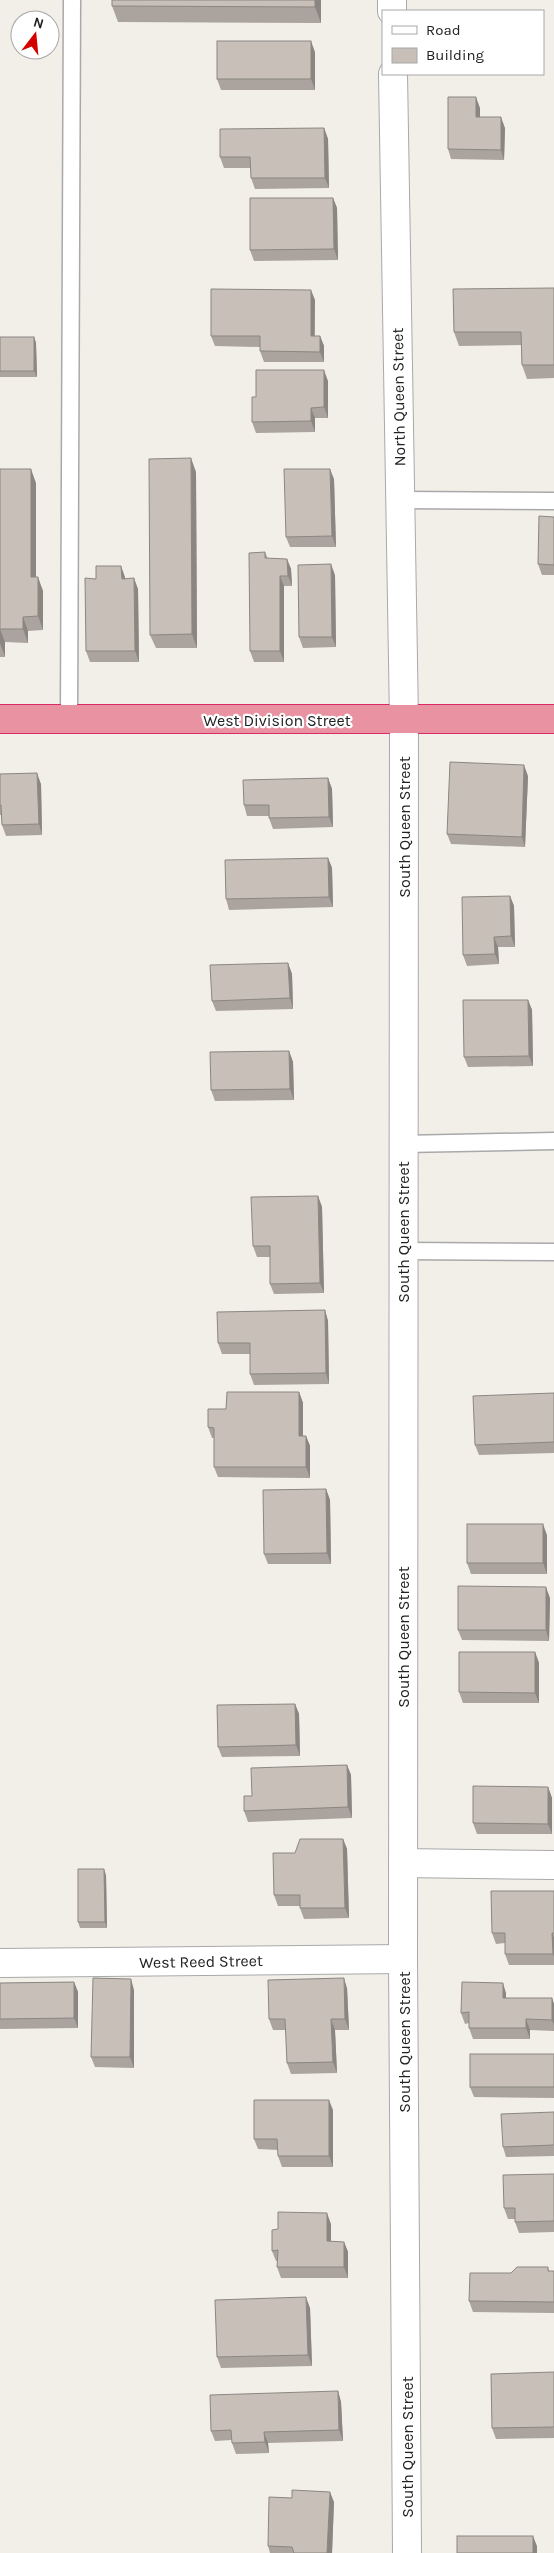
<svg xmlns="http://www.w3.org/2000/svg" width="554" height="2553" font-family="Karla,sans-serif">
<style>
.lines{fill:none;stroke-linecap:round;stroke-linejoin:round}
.lane-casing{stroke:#a9a9a9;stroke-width:19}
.street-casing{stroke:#a9a9a9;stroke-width:30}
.highway-casing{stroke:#dc2a67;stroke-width:30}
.lane{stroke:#fff;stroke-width:16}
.street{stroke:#fff;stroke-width:28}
.highway{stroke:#e892a2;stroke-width:28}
.wall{fill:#aba49e}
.shaded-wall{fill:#8b8681}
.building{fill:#c7bfb8;stroke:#8b8681}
.labels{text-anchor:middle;stroke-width:4.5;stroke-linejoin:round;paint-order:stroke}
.street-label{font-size:16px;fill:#222;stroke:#fff}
</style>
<rect width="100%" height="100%" fill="#f2efe9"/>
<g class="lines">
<defs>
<g id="lane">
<polyline points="400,500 554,501"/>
<polyline points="69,719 72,0"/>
<polyline points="403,1144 554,1141"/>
<polyline points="403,1251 554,1252"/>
</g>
<g id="street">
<polyline points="392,0 392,11"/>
<polyline points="393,74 404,720 403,1959 407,2553"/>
<polyline points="403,1863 554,1865"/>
<polyline points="0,1963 403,1959"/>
</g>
<polyline id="highway" points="0,719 554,719"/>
</defs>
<use href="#lane" class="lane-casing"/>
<use href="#street" class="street-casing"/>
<use href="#highway" class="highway-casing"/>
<use href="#lane" class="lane"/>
<use href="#street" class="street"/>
<use href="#highway" class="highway"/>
</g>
<g class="wall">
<polygon points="112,0 321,0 321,23 118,22 112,6"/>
<polygon points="315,52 315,90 221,90 217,79"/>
<polygon points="480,108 480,117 505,128 504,160 451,159 448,149"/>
<polygon points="324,128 328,139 329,188 255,189 251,178 251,168 224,168 220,157"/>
<polygon points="333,198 337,208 338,260 254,261 250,250"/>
<polygon points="554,288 554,378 527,379 522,365 521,345 459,346 454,332"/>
<polygon points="315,300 315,336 320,336 324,346 324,362 264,362 260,351 260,347 215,346 211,336"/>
<polygon points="0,337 34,337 36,343 37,377 0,377"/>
<polygon points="328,381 328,418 315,418 315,432 256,433 252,422 256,397"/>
<polygon points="0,469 36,483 36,577 43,591 43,630 28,631 28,643 5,642 5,657 0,657"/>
<polygon points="196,472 197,648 156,648 150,635"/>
<polygon points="334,479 336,547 290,547 286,537"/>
<polygon points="554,517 554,575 542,575 538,564"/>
<polygon points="265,552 268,559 287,559 291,569 292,586 284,586 284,662 254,662 250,651"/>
<polygon points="121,566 125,579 138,589 139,662 90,662 86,651 96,579"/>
<polygon points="335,575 336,647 303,648 299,637"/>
<polygon points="0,774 41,784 42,835 6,836 2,825 1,815 0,815"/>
<polygon points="528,776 525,847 451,844 447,834"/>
<polygon points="328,778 332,789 333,827 273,829 269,818 269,816 247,816 244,805"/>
<polygon points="328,858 332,868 333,907 229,910 226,899"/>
<polygon points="510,896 514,906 515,947 498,947 499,964 467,966 463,955"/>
<polygon points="288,963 292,974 293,1009 216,1011 212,1001"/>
<polygon points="528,1000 532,1010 533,1066 468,1067 464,1057"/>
<polygon points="289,1051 293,1062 294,1100 215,1101 211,1090"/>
<polygon points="318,1196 322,1207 324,1293 274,1294 270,1284 270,1257 257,1257 253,1246"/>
<polygon points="325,1310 328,1321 329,1384 254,1385 250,1374 250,1354 222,1354 218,1343"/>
<polygon points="299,1392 303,1403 303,1436 306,1436 310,1446 310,1478 218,1477 214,1467 214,1438 212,1438 208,1427 226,1409"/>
<polygon points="554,1393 554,1453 479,1455 475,1445"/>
<polygon points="326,1489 330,1500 331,1564 268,1564 264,1554"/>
<polygon points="547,1535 547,1574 471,1574 467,1563"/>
<polygon points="550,1598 549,1641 462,1640 458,1630"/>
<polygon points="535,1652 539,1663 539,1703 463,1703 459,1692"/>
<polygon points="295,1704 299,1714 300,1756 222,1757 218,1747"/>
<polygon points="347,1765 351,1775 352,1818 248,1822 244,1811 252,1796"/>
<polygon points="548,1787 552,1798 552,1834 477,1834 473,1823"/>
<polygon points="343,1839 347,1849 349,1918 304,1919 300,1908 300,1906 278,1906 274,1895 295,1853"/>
<polygon points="106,1875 107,1928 80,1928 78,1922"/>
<polygon points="554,1891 554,1965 509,1965 505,1954 505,1943 496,1944 492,1933"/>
<polygon points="74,1982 78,1992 78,2028 0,2029 0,1983"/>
<polygon points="347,1988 349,2030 335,2030 337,2073 291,2074 287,2063 286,2030 273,2030 269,2019"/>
<polygon points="134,1990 134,2068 95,2067 91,2057"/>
<polygon points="506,1993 506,1998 552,1998 554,2004 554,2031 530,2030 530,2039 473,2039 469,2028 469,2023 465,2024 461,2013"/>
<polygon points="554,2054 554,2098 474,2097 470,2087"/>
<polygon points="333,2110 333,2167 282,2167 278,2156 278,2150 258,2149 254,2139"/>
<polygon points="554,2112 554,2156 506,2157 503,2147"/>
<polygon points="554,2174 554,2232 519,2233 515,2222 515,2219 508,2219 504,2208"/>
<polygon points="331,2224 331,2242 344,2242 348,2252 348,2278 281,2278 277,2267 278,2261 276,2261 272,2251"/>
<polygon points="548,2267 549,2271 554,2271 554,2313 473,2312 469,2301 511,2273"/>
<polygon points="310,2308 312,2366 221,2368 217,2357"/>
<polygon points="554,2372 554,2438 496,2439 492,2428"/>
<polygon points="338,2391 341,2402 343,2441 268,2443 269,2453 236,2454 232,2443 232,2440 215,2441 211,2431"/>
<polygon points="334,2502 332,2553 270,2553 268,2546"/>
</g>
<g class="shaded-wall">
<polygon points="315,0 321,0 321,23 315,7"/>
<polygon points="311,41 315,52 315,90 311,79"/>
<polygon points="476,97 480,108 480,127 476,117"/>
<polygon points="501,117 505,128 504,160 501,150"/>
<polygon points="324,128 328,139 329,188 325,178"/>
<polygon points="333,198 337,208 338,260 334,249"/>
<polygon points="311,290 315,300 314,346 311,336"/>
<polygon points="320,336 324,346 324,362 320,352"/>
<polygon points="34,337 36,343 37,377 34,371"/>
<polygon points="324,370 328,381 328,418 324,407"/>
<polygon points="311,408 315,418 315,432 311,421"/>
<polygon points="191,458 196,472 197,648 192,634"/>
<polygon points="31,469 36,483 36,591 31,577"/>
<polygon points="330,469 334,479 336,547 332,536"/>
<polygon points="287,559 291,569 292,586 288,576"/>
<polygon points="331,564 335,575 336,647 332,637"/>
<polygon points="121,566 125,577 125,590 122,579"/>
<polygon points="280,576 284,586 284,662 280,651"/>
<polygon points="38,577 43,591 43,630 38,616"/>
<polygon points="134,578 138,589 139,662 135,651"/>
<polygon points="23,617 28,631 28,643 23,629"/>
<polygon points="0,629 5,642 5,657 0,643"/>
<polygon points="524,765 528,776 525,847 522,837"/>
<polygon points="37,773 41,784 42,835 39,824"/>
<polygon points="328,778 332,789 333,827 329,817"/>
<polygon points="328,858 332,868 333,907 329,897"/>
<polygon points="510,896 514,906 515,947 511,936"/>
<polygon points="494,937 498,947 499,964 495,954"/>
<polygon points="288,963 292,974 293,1009 290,998"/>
<polygon points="528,1000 532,1010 533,1066 529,1056"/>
<polygon points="289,1051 293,1062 294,1100 290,1089"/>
<polygon points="318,1196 322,1207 324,1293 320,1283"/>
<polygon points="325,1310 328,1321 329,1384 326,1373"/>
<polygon points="299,1392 303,1403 303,1446 299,1436"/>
<polygon points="306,1436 310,1446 310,1478 306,1467"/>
<polygon points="326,1489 330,1500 331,1564 327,1553"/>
<polygon points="543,1524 547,1535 547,1574 543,1563"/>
<polygon points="546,1587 550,1598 549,1641 546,1630"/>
<polygon points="535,1652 539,1663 539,1703 535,1693"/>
<polygon points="295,1704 299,1714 300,1756 296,1745"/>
<polygon points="347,1765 351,1775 352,1818 348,1807"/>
<polygon points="548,1787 552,1798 552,1834 548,1824"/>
<polygon points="343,1839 347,1849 349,1918 345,1908"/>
<polygon points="104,1869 106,1875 107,1928 105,1922"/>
<polygon points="552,1933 554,1937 554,1957 553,1954"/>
<polygon points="344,1978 347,1988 349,2030 345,2019"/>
<polygon points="131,1979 134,1990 134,2068 130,2057"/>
<polygon points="74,1982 78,1992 78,2028 74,2018"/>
<polygon points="503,1983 506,1993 506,2008 503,1998"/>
<polygon points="552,1998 554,2004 554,2025 552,2020"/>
<polygon points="331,2019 335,2030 337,2073 333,2062"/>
<polygon points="526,2019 530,2030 530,2039 526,2028"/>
<polygon points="329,2100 333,2110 333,2167 329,2156"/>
<polygon points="327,2213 331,2224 331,2252 327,2241"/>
<polygon points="344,2242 348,2252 348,2278 344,2267"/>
<polygon points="306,2297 310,2308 312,2366 308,2355"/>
<polygon points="338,2391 341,2402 343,2441 339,2430"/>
<polygon points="264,2432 268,2443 269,2453 265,2442"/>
<polygon points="330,2492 334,2502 332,2553 327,2553"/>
<polygon points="533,2536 537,2546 537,2553 533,2553"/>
</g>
<g class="building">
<polygon points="112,0 315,0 315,7 112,6"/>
<rect x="217" y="41" width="94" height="38"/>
<polygon points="448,97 476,97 476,117 501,117 501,150 448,149"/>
<polygon points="324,128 325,178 251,178 250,157 220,157 220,129"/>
<polygon points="250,198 333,198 334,249 250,250"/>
<polygon points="554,288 554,365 522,365 521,332 454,332 453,289"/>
<polygon points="211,289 311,290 311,336 320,336 320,352 260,351 260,336 211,336"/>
<rect x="0" y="337" width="34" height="34"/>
<polygon points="256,370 324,370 324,407 311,408 311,421 252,422 252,397 256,397"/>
<polygon points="191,458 192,634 150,635 149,459"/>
<polygon points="0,469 31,469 31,577 38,577 38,616 23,617 23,629 0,629"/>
<polygon points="284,469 330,469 332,536 286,537"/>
<polygon points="539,516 554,517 554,565 538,564"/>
<polygon points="265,552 265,558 287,559 288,576 280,576 280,651 250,651 249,553"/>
<polygon points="331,564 332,637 299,637 298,565"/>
<polygon points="96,566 121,566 122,579 134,578 135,651 86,651 85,578 96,579"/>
<polygon points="450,762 524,765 522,837 447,834"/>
<polygon points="37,773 39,824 2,825 1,805 0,805 0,774"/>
<polygon points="328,778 329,817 269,818 269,805 244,805 243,780"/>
<polygon points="328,858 329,897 226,899 225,860"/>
<polygon points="510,896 511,936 494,937 495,954 463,955 462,897"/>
<polygon points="288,963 290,998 212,1001 210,965"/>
<polygon points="463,1000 528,1000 529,1056 464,1057"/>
<polygon points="289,1051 290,1089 211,1090 210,1052"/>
<polygon points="318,1196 320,1283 270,1284 270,1246 253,1246 251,1197"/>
<polygon points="325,1310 326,1373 250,1374 250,1343 218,1343 217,1312"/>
<polygon points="227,1392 299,1392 299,1436 306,1436 306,1467 214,1467 214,1428 208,1427 208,1409 226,1409"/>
<polygon points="554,1393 554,1442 475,1445 473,1396"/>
<polygon points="326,1489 327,1553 264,1554 263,1490"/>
<rect x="467" y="1524" width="76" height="39"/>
<polygon points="458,1586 546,1587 546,1630 458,1630"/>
<polygon points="459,1652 535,1652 535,1693 459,1692"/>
<polygon points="295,1704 296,1745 218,1747 217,1705"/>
<polygon points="347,1765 348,1807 244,1811 244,1796 252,1796 251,1768"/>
<polygon points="473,1786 548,1787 548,1824 473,1823"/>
<polygon points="300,1839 343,1839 345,1908 300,1908 300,1895 274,1895 273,1853 295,1853"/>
<polygon points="78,1869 104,1869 105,1922 78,1922"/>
<polygon points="491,1891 554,1891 554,1933 552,1933 553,1954 505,1954 505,1933 492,1933"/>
<polygon points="93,1978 131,1979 130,2057 91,2057"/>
<polygon points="344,1978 345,2019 331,2019 333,2062 287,2063 285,2019 269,2019 268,1980"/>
<polygon points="74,1982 74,2018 0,2019 0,1983"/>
<polygon points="462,1982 503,1983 503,1998 552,1998 552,2020 526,2019 526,2028 469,2028 469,2012 461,2013"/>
<rect x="470" y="2054" width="84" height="33"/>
<polygon points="254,2100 329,2100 329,2156 278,2156 277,2139 254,2139"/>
<polygon points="554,2112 554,2145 503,2147 501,2114"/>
<polygon points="554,2174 554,2221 515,2222 515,2208 504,2208 503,2175"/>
<polygon points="278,2212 327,2213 327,2241 344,2242 344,2267 277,2267 278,2250 272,2251 272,2230 278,2229"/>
<polygon points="517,2267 548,2267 548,2271 554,2271 554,2302 469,2301 470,2273 511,2273"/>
<polygon points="306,2297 308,2355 217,2357 215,2300"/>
<polygon points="554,2372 554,2427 492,2428 491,2374"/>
<polygon points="338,2391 339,2430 264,2432 265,2442 232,2443 231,2430 211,2431 210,2395"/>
<polygon points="292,2490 330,2492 327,2553 294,2553 292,2547 268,2546 269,2497 292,2498"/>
<rect x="457" y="2536" width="76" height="17"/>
</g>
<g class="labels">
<g class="street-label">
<text transform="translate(398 397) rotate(-91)" y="6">North Queen Street</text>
<text x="277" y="726">West Division Street</text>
<text transform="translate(404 827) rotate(-90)" y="6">South Queen Street</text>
<text transform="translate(403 1232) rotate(-90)" y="6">South Queen Street</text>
<text transform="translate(403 1637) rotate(-90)" y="6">South Queen Street</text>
<text transform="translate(201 1961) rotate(-1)" y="6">West Reed Street</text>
<text transform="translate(404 2042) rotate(-90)" y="6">South Queen Street</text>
<text transform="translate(407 2447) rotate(-90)" y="6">South Queen Street</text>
</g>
</g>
<rect x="382" y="10" width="162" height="65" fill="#ffffff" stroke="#a7a7a7"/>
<rect x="392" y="26" width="25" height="8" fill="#ffffff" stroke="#a7a7a7"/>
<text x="426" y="35" font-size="15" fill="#222222">Road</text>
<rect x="392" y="48" width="25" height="15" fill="#c7bfb8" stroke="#a7a7a7"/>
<text x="426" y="60" font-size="15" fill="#222222">Building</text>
<g transform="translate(35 35) rotate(16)"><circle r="24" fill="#ffffff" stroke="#a7a7a7"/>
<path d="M0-4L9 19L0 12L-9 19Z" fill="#d40000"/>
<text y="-8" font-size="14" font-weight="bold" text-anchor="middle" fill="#222222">N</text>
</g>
</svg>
